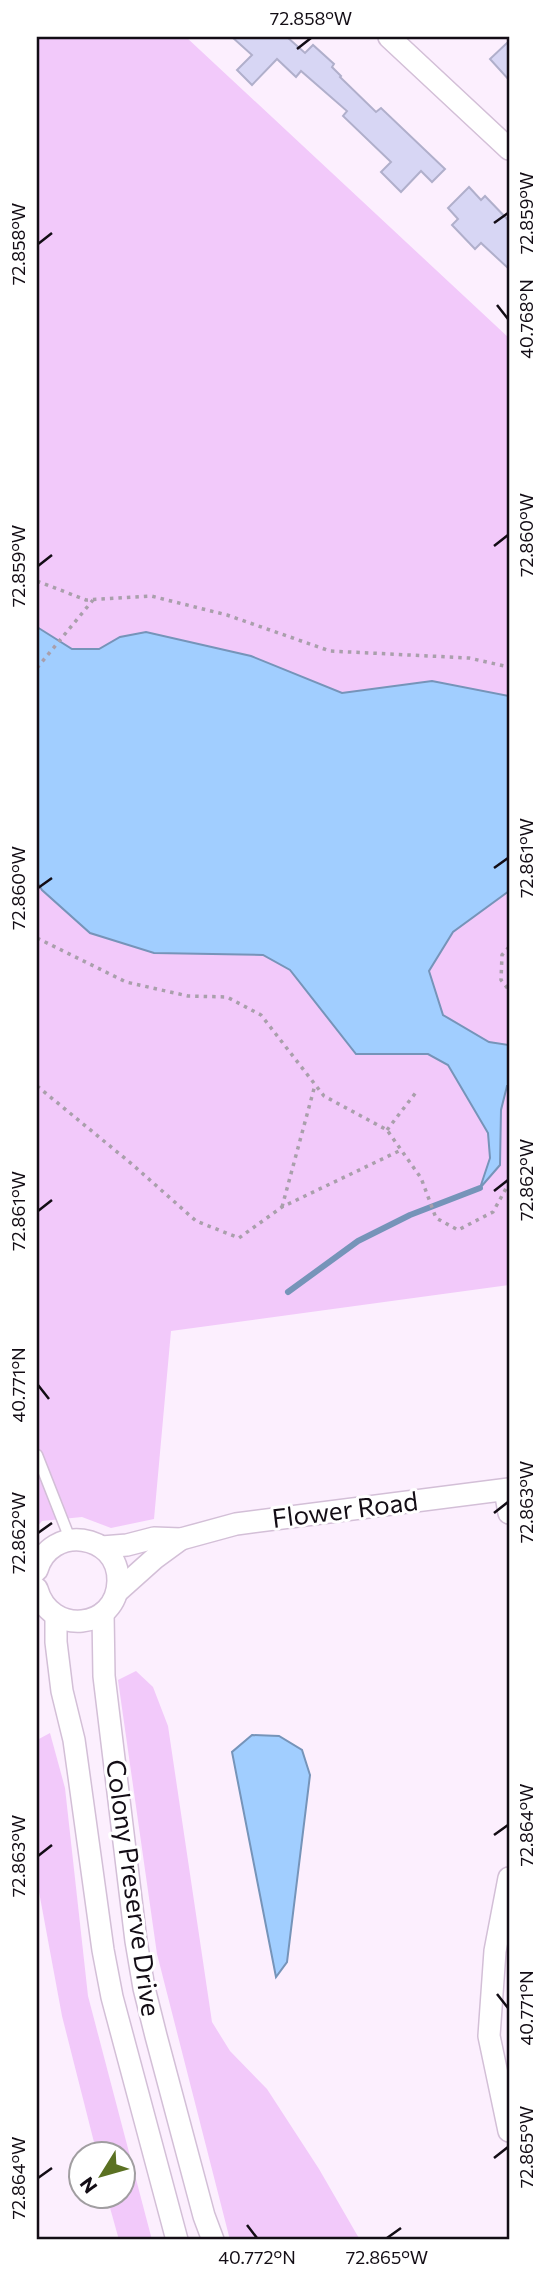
<svg xmlns="http://www.w3.org/2000/svg" width="546" height="2277" font-family="Commissioner,sans-serif">
<style>
.green{fill:#f2c9fa}
.water{fill:#a1ceff;stroke:#7694b9;stroke-width:2}
.lines{fill:none;stroke-linecap:round;stroke-linejoin:round}
.stream{stroke:#7694b9;stroke-width:6}
.building{fill:#d7d6f4;stroke:#b0afcb;stroke-width:2}
.lane-casing{stroke:#d3bfd7;stroke-width:13}
.street-casing{stroke:#d3bfd7;stroke-width:24}
.path{stroke:#a99fab;stroke-width:3.5;stroke-dasharray:3.5 5;stroke-linecap:butt}
.lane{stroke:#fff;stroke-width:10}
.street{stroke:#fff;stroke-width:21}
.ticks{fill:none;stroke:#130d15;stroke-width:2.5}
.labels{text-anchor:middle;stroke-width:6;stroke-linejoin:round;paint-order:stroke}
.street-label{font-size:26px;fill:#130d15;stroke:#fff}
.neatline{fill:none;stroke:#130d15;stroke-width:2.5}
.ticks-label{font-size:18px;text-anchor:middle;fill:#130d15}
</style>
<rect width="100%" height="100%" fill="#fceffe"/>
<g class="green">
<polygon points="37,37 186,37 509,338 509,1285 171,1331 154,1519 111,1528 82,1517 42,1521 37,1527"/>
<polygon points="136,1671 153,1687 168,1726 212,2022 230,2051 267,2089 319,2169 360,2240 230,2240 157,1954 118,1680"/>
<polygon points="50,1733 65,1788 88,1996 152,2240 119,2240 107,2197 122,2196 122,2154 97,2154 62,2016 37,1881 37,1740"/>
</g>
<g class="water">
<polygon points="37,627 72,649 99,649 120,637 146,632 251,656 342,693 432,681 509,696 509,891 453,932 429,971 443,1015 489,1042 509,1045 509,1086 507,1086 501,1110 500,1165 480,1188 490,1158 488,1133 448,1065 428,1054 356,1054 290,970 263,955 154,953 90,933 42,890 37,882"/>
<polygon points="252,1735 279,1736 302,1750 310,1775 287,1962 276,1977 232,1752"/>
</g>
<g class="lines">
<polyline class="stream" points="288,1292 358,1241 410,1215 480,1188"/>
</g>
<g class="building">
<polygon points="232,37 287,37 305,53 313,45 334,64 332,67 341,76 340,77 376,112 381,108 445,169 432,182 421,171 401,192 381,172 391,162 343,116 347,111 301,71 296,77 277,59 252,85 237,70 252,55"/>
<polygon points="509,41 509,80 490,59"/>
<polygon points="469,187 481,200 485,196 509,221 509,269 481,243 475,249 452,225 458,219 448,208"/>
</g>
<g class="lines">
<defs>
<polyline id="lane" points="37,1455 70,1539"/>
<g id="street">
<polyline points="389,37 509,149"/>
<polyline points="505,1490 509,1513"/>
<polyline points="102,1547 127,1545 154,1538 181,1539 236,1524 509,1489"/>
<path d="M37,1570C50,1524 119,1533 118,1581C117,1630 50,1636 37,1589"/>
<polyline points="117,1592 155,1558 181,1539"/>
<polyline points="103,1613 104,1676 136,1941 144,1988 156,2036 204,2216 213,2240"/>
<polyline points="56,1616 56,1642 62,1691 74,1740 103,1950 112,1997 177,2240"/>
<polyline points="509,1878 495,1951 489,2036 509,2131"/>
</g>
</defs>
<use href="#lane" class="lane-casing"/>
<use href="#street" class="street-casing"/>
<g class="path">
<polyline points="37,581 86,600 151,596 227,615 330,651 469,658 509,667"/>
<polyline points="37,668 93,600"/>
<polyline points="37,938 126,982 188,996 227,997 261,1015 324,1096 387,1130 421,1178 436,1218 458,1230 493,1212 509,1183"/>
<polyline points="509,947 502,955 501,980 509,990"/>
<polyline points="37,1086 133,1165 196,1221 239,1238 282,1207 401,1150"/>
<polyline points="387,1130 417,1091"/>
<polyline points="282,1207 315,1085"/>
</g>
<use href="#lane" class="lane"/>
<use href="#street" class="street"/>
</g>
<path class="ticks" d="M297,49L311,38M494,223L508,213M38,244L52,233M497,305L508,319M494,546L508,535M38,566L52,555M494,868L508,858M38,888L52,878M494,1191L508,1180M38,1211L52,1200M38,1385L49,1399M494,1513L508,1502M38,1533L52,1523M494,1835L508,1825M38,1856L52,1845M497,1994L508,2008M494,2158L508,2147M38,2178L52,2168M247,2225L257,2238M387,2238L401,2228"/>
<g class="labels">
<g class="street-label">
<text transform="translate(345 1510) rotate(-7)" y="9">Flower Road</text>
<text transform="translate(133 1888) rotate(82)" y="9">Colony Preserve Drive</text>
</g>
</g>
<rect width="546" height="2277" fill="none" stroke="#ffffff" stroke-width="77"/>
<g transform="translate(102 2175) rotate(233)"><circle r="33" fill="#ffffff" stroke="#a19ea1" stroke-width="2"/>
<path d="M0-5L12 26L0 18L-12 26Z" fill="#5b7122"/>
<text y="-10" font-size="19" font-weight="bold" text-anchor="middle" fill="#130d15">N</text>
</g>
<rect x="38" y="38" width="470" height="2200" class="neatline"/>
<g class="ticks-label">
<text x="311" y="25">72.858°W</text>
<text transform="translate(527 213) rotate(-90)" y="6">72.859°W</text>
<text transform="translate(19 244) rotate(-90)" y="6">72.858°W</text>
<text transform="translate(527 319) rotate(-90)" y="6">40.768°N</text>
<text transform="translate(527 535) rotate(-90)" y="6">72.860°W</text>
<text transform="translate(19 566) rotate(-90)" y="6">72.859°W</text>
<text transform="translate(527 858) rotate(-90)" y="6">72.861°W</text>
<text transform="translate(19 888) rotate(-90)" y="6">72.860°W</text>
<text transform="translate(527 1180) rotate(-90)" y="6">72.862°W</text>
<text transform="translate(19 1211) rotate(-90)" y="6">72.861°W</text>
<text transform="translate(19 1385) rotate(-90)" y="6">40.771°N</text>
<text transform="translate(527 1502) rotate(-90)" y="6">72.863°W</text>
<text transform="translate(19 1533) rotate(-90)" y="6">72.862°W</text>
<text transform="translate(527 1825) rotate(-90)" y="6">72.864°W</text>
<text transform="translate(19 1856) rotate(-90)" y="6">72.863°W</text>
<text transform="translate(527 2008) rotate(-90)" y="6">40.771°N</text>
<text transform="translate(527 2147) rotate(-90)" y="6">72.865°W</text>
<text transform="translate(19 2178) rotate(-90)" y="6">72.864°W</text>
<text x="257" y="2264">40.772°N</text>
<text x="387" y="2264">72.865°W</text>
</g>
</svg>
